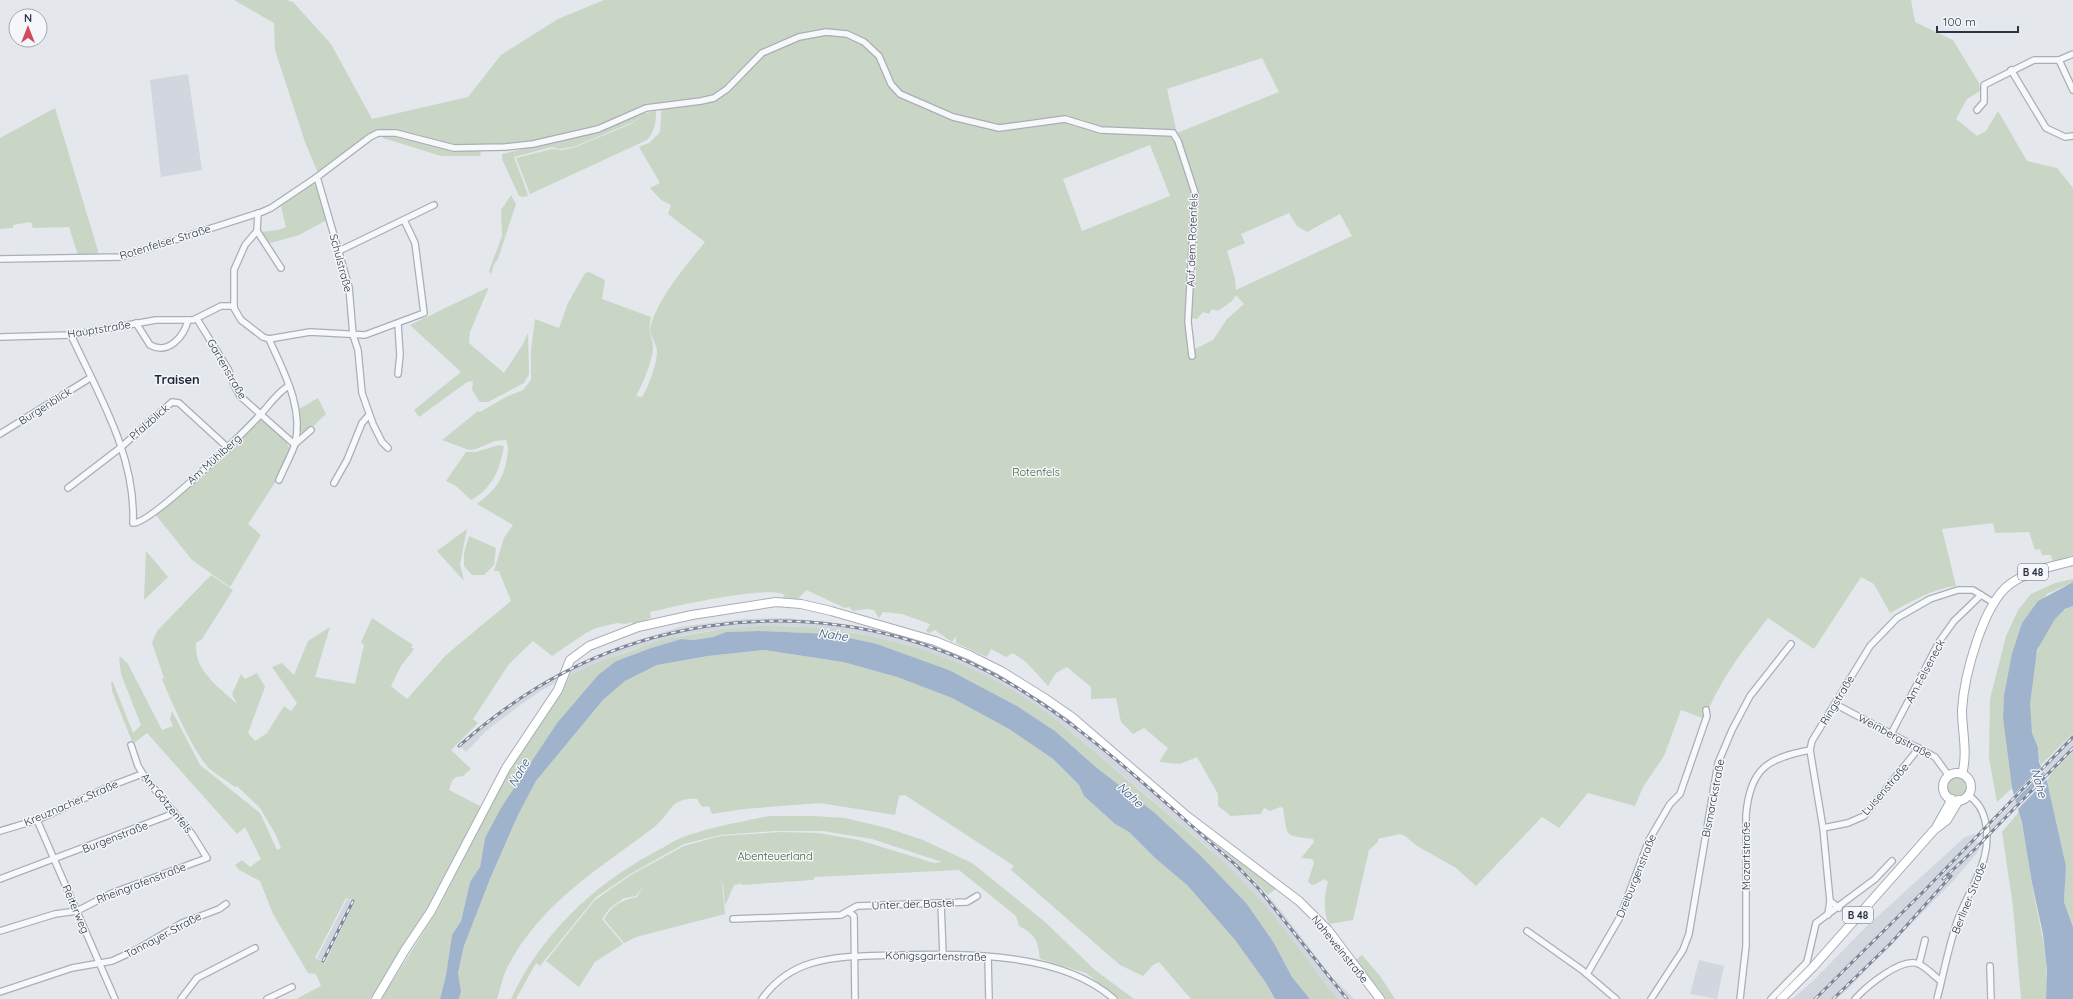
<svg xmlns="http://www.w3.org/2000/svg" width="2073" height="999" font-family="Quicksand,sans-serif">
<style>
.built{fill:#d2d6de}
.green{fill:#c9d6c5;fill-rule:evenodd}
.water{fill:#9fb4cc}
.pier{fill:#e4e7ec}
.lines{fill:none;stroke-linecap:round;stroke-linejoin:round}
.street-casing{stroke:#a9aeb7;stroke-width:8}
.secondary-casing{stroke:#a9aeb7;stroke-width:10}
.primary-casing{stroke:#a3abb8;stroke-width:10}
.street{stroke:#f7f8fa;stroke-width:5.5}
.secondary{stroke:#fff;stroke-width:8}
.primary{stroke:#fff;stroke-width:8}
.rail-casing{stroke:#7d8696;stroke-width:3}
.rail{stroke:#f4f6f9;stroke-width:1.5;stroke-dasharray:4.5;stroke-linecap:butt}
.labels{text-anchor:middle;stroke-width:3;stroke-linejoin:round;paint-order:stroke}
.shield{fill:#f4f6f9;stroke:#676e7b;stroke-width:1}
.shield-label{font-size:10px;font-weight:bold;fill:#2b3445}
.street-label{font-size:11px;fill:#2b3445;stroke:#f4f6f9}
.park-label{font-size:11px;fill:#3f6138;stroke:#f4f6f9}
.water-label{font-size:12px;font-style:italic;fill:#34527a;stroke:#f4f6f9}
.quarter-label{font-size:13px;font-weight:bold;fill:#1d2536;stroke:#f4f6f9}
</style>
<rect width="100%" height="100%" fill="#e4e7ec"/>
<g class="built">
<polygon points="188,74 202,170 161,177 150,80"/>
<polygon points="789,618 852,625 905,636 949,651 991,670 1045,702 1079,728 1242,868 1278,907 1331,976 1354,999 1338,999 1254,893 1204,844 1073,733 1042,710 986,676 945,658 904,644 851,632 790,626 723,629 683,635 628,651 570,675 542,690 516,708 486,731 466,752 458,744 510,704 536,686 591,658 623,645 680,627 700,624 743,619"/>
<polygon points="2073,733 2073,752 2050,775 2049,771 1982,839 1981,836 2048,766 2048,760"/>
<polygon points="1975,834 1979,849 1977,853 1953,881 1846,991 1836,999 1792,999 1813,981 1866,927 1965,837"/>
<polygon points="347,899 355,902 325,962 317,958"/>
<polygon points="1699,960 1724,966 1717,999 1690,994"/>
</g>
<g class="green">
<path d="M234,0H286L293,2L331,44L372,119L468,97L501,55L558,19L604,0H1911L1915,22L1953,40L1979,83L1980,91L1967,99L1956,119L1977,136L1986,131L1998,111L2027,161L2057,168L2073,188V558L2053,563L2051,555H2042L2040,549L2035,550L2029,532L1995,533L1993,523L1942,529L1956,586C1931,589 1911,602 1890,613L1874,584L1861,577L1814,649L1768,618C1744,649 1718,682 1705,719L1681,710L1664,756L1643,787L1635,806L1588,793L1559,828L1542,817L1476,886L1456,868L1417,846L1405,836L1400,834L1378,839V842L1369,850L1353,920L1329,924C1323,912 1324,895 1328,882L1325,879L1314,885L1310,884L1308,881L1314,863L1312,859L1301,858L1314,842L1313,839C1283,835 1288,838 1283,808L1280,807L1270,811L1264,808L1261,814L1231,816L1218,806V794L1197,757L1180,764L1159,762L1168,748L1144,728L1133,734L1121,722L1116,698L1091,699V687L1067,667L1056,673L1048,686L1026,662L1013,653L1006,657L991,649L987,657L956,643V636L952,642L935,630L929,633L926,631L930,624L902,614L883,612L879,618L874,610L867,609L853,611L849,607L845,608L806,590L798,599L782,598L785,595C766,585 675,606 650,612L651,618L633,625L631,622L626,624L617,623L596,628L586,633L552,656L533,641L509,664L473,719L478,723L451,750L471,769L463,776L456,777L452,781L449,790L482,807L427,911L370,999H296L321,986L316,974L308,973L273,914L260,881L239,870L235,865L242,860L250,867L261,859L245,827L237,834L147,733L133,744L112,691L111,682H113L133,733L141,725L121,674L119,657H121L128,664L162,730L173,726L170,719L172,711L200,765L260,813L277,850L281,848L276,835L260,808L237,786L235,787C228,781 218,776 210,769C194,754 171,701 162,679L164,678L152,643L157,631L211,575L233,590L202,639L196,643C194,671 218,686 237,704L232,694L241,674L245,679L257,673L265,687L248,733L255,741L267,733L284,706L291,711L297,703L272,667L282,663L294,675L308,641L330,627L315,677L355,684L364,645L361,642L372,618L413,645L411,647L414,649L401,666L391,686L407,699L446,655L511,601L499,571H494L504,538L513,525L477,504C496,488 502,483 507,458C508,451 509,447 506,440L495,441L476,449L469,450L442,440L478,411L480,412L506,397L523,390L531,380V350L535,319L559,328L568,303L585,273L589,272L605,280L602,299L651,317C647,334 653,335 653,348C653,359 642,386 636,396L642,397C649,386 657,364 657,351C656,341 648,335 651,324C661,294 685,267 705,242L668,214L671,205L661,200L650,188L660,183L639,147L649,143L660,132L662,102L637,108L612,120L593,126L533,141L499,145H450L392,130L376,131L318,173L305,142L275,50L274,23ZM1262,58L1279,92L1177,133L1167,89ZM1150,145L1170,196L1082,231L1063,179ZM1289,213L1297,226L1307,232L1340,214L1352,236L1236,290L1235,278L1227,251L1245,243L1241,234ZM1236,295L1244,304L1227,319L1213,340L1193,350L1190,318L1197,319L1203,312L1209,314L1212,309L1218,311L1232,301ZM346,898L355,901L325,963L315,958Z"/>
<polygon points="55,108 98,251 97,254 78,255 69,227 33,228 31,222 13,225 13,228 0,229 0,138"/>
<path d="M656,111C656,123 655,131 647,140L530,194L516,158L552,149L561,150L573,148L631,124L643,115L631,123L573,147L559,149L552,147L514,157L527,192L528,196L522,197L519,196L502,159V154L596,132L637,115Z"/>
<polygon points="391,135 456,150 477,150 481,151 480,156 441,156 383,138 383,136"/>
<polygon points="313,184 318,186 327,220 299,235 267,244 261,232 278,230 286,227 281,206"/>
<polygon points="511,195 516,204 498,259 494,264 491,274 489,271 502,236 501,210"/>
<polygon points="489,287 470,332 469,343 504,373 523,344 528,333 529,374 524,383 488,402 480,402 472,390 473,381 467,382 419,417 414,410 461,372 410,325"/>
<polygon points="318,398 326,414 305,434 300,431 299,409"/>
<polygon points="261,419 285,440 290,449 278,478 248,524 261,535 230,587 192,560 155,514"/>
<path d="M499,445L504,446C500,469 493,488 471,500L456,486L446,481L466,452H476Z"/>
<polygon points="467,529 460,564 464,581 437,551"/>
<polygon points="469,536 496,548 494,565 484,575 472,575 464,566 464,553"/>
<polygon points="146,551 168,577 144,600"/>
<polygon points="2073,579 2073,582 2047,594 2022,623 2012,653 2004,695 2003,718 2012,788 1997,802 1989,758 1990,699 2006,636 2018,610 2031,594 2055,583"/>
<path d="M2073,606V733L2041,765C2038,759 2039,753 2038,747C2037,742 2033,738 2032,733C2025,696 2033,620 2073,606Z"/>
<path d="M765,626C863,625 964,653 1044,711C1078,736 1110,765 1143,793C1181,825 1220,856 1254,893C1284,926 1309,964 1338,999H1310L1292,977L1274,943L1247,904L1202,857L1155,813L1097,768L1055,731L1017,706L949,670L877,644L832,634L759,631L726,632L713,637L693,640L681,639L651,648L616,661L598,675L557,723L485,838L480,867L470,882L461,921L452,935L446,975L440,999H381L437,911L505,778L561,693L570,675L594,664L664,639L723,629Z"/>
<path d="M764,650L843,662L897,677L952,698L1009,729L1053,759L1079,785L1084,796L1115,824L1129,832L1155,858L1187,885L1235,940L1266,983L1275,999H1191L1159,962L1153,965L1143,976L1120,965L1011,870L1014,866L905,795L899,796L895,815L820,803L744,809L712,814L709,806L702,807L697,799C669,797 672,814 653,828C597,870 538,905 506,970C502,979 500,990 497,999H459L461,991L458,973L464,946L490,879L518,815L536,781L603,700L625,681L657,665L708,656Z"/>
<polygon points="2073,752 2073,927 2064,902 2066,866 2047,781 2050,775"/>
<circle cx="1957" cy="787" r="10"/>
<path d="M2019,812C2025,836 2028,860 2032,884C2039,925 2050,956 2046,999H2021L2013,906L2002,832Z"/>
<path d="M769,816H813L845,818L887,828L923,840L972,863L1044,921L1095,970L1134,999H1120L1086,973L1040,959C1038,941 1036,935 1019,926L1016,916L959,870L815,877L813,880L741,885L740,879V884L734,885L725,906L723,885L714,871L722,884L725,914L636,937L624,943L604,919C612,906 621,900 637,897L643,887L636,896L624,898L610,908L602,919L623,944L595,962L579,987L546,961L595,900L631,875L684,846L720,836L782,832L818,833L859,840L934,863L942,862L872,839L823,831H774L720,835L684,844L632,873L596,897L540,966L536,963L516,999H511C540,936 593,885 653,853C663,848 673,841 683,837C711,827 740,822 769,816Z"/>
<polygon points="1209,838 1278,887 1268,895 1242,868"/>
<polygon points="1362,955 1380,976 1395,999 1384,999 1355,961"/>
</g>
<g class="water">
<polygon points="2073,582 2073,606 2065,609 2055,619 2037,650 2030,704 2032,733 2038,747 2039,762 2047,781 2066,866 2064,902 2073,927 2073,999 2046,999 2047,970 2043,934 2032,883 2022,823 2012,788 2003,718 2004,695 2012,653 2022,623 2038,601"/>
<polygon points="759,631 832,634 877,644 949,670 1017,706 1055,731 1097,768 1155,813 1202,857 1247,904 1274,943 1292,977 1310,999 1275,999 1266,983 1235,940 1187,885 1155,858 1129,832 1115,824 1084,796 1079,785 1053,759 1009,729 952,698 897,677 843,662 764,650 708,656 657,665 625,681 603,700 536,781 518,815 490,879 464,946 458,973 461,991 459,999 440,999 446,975 452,935 461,921 470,882 480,867 485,838 501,808 557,723 598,675 616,661 651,648 681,639 693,640 713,637 726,632"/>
</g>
<g class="pier">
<polygon points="2043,765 2045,770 2014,801 2013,796"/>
<polygon points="2046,774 2048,778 2017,810 2015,805"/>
</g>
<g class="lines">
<defs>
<g id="street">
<polyline points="2059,60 2073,90"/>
<polyline points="2011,70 2046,128 2065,137 2073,136"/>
<polyline points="1977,110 1984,102 1984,85 2034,60 2059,60 2073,54"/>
<polyline points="317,177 349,287 353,335 358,350 362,393 373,424 382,442 388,448"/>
<polyline points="258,213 257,231 245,245 234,270 234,308 241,320 263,337 269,339 310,332 365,335 424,313 415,243 404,220"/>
<polyline points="257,231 281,268"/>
<polyline points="339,251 434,205"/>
<polyline points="0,259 121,257 262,212 271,208 317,177 370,137 378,133 396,133 454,148 505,147 533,144 598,129 646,108 701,101 714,98 727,89 762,53 799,37 826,32 847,34 864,42 879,56 891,84 900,94 953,117 999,128 1065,119 1101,130 1173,133 1178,141 1195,193 1188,322 1192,356"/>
<polyline points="197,319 228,369 234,385 240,396 294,444"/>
<path d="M136,323L150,345C168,355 184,337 188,320"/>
<polyline points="398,324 400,355 398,374"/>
<path d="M71,335C98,394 136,455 133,523C151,524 242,434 259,416C268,407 278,391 289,386"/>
<polyline points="0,337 71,335 156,320 193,320 221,306 234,306"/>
<path d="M269,339C283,371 304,407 295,444C291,456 284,468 279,480"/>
<polyline points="0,434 90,378"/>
<polyline points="295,444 311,430"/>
<polyline points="334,483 347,460 362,423 369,415"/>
<polyline points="68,488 120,448 172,402 179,403 227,447"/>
<polyline points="1835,704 1935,757 1949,776"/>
<polyline points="1891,734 1939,642 1954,621 1981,595"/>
<polyline points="37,820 115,999"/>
<polyline points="1823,828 1848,823 1864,816 1919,748"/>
<polyline points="0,831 37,820 113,785 142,774"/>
<polyline points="0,879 167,816 174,812"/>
<polyline points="1830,901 1823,828 1810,750 1812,741 1870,646 1897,618 1930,599 1958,590 1973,590 1994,603"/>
<polyline points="941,903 943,955"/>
<polyline points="848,911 857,906 967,902 977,896"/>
<polyline points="1828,915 1830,901 1839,908"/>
<polyline points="733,919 841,915 848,911 854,916 855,999"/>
<polyline points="0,931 55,914 77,911 112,893 207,858 192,834 146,779 138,766 131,745"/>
<polyline points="1527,931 1582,970 1616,999"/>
<polyline points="988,957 989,999"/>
<polyline points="1919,964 1925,940"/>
<polyline points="1990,966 1991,999"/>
<polyline points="1587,974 1620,917 1649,840 1670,804 1680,794 1707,716 1706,710"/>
<polyline points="0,992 72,968 112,961 136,950 182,923 219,909 226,904"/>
<polyline points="181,999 197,978 255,948"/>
<polyline points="267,999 292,987"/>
<path d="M762,999C774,982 792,969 812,963C839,955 869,956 896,955C964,954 1060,951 1114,999"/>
<polyline points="1651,999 1683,950 1689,934 1718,763 1732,730 1750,696 1791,644"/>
<path d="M1740,999L1746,946V815C1750,769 1767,758 1810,750"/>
<polyline points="1771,999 1807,962 1816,923 1875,879 1892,861"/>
<path d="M1855,999C1866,987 1902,956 1919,964C1927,968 1934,976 1941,981"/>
<path d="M1937,999C1944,972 1949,944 1958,919C1971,885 1994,858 1985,820C1982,809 1978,802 1968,795"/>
</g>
<polyline id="secondary" points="376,999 405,950 431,911 506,768 558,690 570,660 589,646 638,627 692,615 776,602 801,604 831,611 935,641 969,655 1001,671 1046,699 1072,717 1187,816 1299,901 1328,930 1380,999"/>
<g id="primary">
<circle cx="1957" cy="787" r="14"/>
<path d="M1962,774C1968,753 1962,731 1962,710C1964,676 1983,604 2010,584C2028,571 2052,566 2073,561"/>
<polyline points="1937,826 1952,799"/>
<polyline points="1781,999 1813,967 1934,830 1947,820 1959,800"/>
</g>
</defs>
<use href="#street" class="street-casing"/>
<use href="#secondary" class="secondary-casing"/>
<use href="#primary" class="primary-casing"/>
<use href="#street" class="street"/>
<use href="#secondary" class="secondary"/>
<use href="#primary" class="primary"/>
<defs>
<g id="rail">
<path d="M459,746C484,724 510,704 538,687C684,599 870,599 1016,687C1097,736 1166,804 1237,866L1259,889L1347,999"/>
<polyline points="1943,879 1975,849 2073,748"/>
<polyline points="323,961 353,901"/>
<polyline points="1815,999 1926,889 2073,737"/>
<polyline points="1833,999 1891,943 1951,876"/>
</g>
</defs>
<use href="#rail" class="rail-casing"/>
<use href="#rail" class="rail"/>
</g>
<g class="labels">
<g class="shield">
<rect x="2018" y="564" width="30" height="16" rx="3"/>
<rect x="1843" y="907" width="30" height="16" rx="3"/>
</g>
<g class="shield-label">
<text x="2033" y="576">B 48</text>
<text x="1858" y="919">B 48</text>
</g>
<g class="street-label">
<text transform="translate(1192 240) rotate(-88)" y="4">Auf dem Rotenfels</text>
<text transform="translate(165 242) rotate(-17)" y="4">Rotenfelser Straße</text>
<text transform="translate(341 263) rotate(75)" y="4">Schulstraße</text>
<text transform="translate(99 329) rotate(-9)" y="4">Hauptstraße</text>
<text transform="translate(227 369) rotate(60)" y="4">Gartenstraße</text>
<text transform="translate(45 406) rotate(-32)" y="4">Burgenblick</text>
<text transform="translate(149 422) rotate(-41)" y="4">Pfalzblick</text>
<text transform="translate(214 459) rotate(-42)" y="4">Am Mühlberg</text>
<text transform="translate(1925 671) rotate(-62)" y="4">Am Felseneck</text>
<text transform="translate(1837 700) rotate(-59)" y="4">Ringstraße</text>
<text transform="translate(1895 736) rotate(28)" y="4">Weinbergstraße</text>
<text transform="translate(1885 789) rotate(-49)" y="4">Luisenstraße</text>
<text transform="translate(1713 798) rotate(-79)" y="4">Bismarckstraße</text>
<text transform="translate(71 803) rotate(-23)" y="4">Kreuznacher Straße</text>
<text transform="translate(167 803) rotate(51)" y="4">Am Götzenfels</text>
<text transform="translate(115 837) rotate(-21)" y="4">Burgenstraße</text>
<text transform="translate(1746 856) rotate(-90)" y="4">Mozartstraße</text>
<text transform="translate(1636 876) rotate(-68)" y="4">Dreiburgenstraße</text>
<text transform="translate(141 883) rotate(-21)" y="4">Rheingrafenstraße</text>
<text transform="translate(1969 898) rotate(-68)" y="4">Berliner Straße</text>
<text transform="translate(913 904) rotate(-2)" y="4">Unter der Bastei</text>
<text transform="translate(76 909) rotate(67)" y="4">Reiterweg</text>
<text transform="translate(163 935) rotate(-28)" y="4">Tannayer Straße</text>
<text transform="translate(1340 949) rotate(51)" y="4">Naheweinstraße</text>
<text transform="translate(936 956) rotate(1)" y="4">Königsgartenstraße</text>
</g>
<g class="park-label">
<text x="1036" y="476">Rotenfels</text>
<text x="775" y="860">Abenteuerland</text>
</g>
<g class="water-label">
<text transform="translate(833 635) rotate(8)" y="4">Nahe</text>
<text transform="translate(519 773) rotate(-60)" y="4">Nahe</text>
<text transform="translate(2039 783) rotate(75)" y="4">Nahe</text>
<text transform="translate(1130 795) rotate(43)" y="4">Nahe</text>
</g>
<g class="quarter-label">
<text x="177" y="384">Traisen</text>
</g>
</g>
<g transform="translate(28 28)"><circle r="19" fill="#f4f6f9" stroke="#a4a8b1"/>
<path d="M0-3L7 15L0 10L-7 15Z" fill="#d1495b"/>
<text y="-6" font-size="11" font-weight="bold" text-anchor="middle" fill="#2b3445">N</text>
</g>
<path d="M1937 26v6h81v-6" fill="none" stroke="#2b3445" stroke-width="2"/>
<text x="1943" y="26" font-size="12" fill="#2b3445" stroke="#f4f6f9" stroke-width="3" paint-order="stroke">100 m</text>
</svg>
